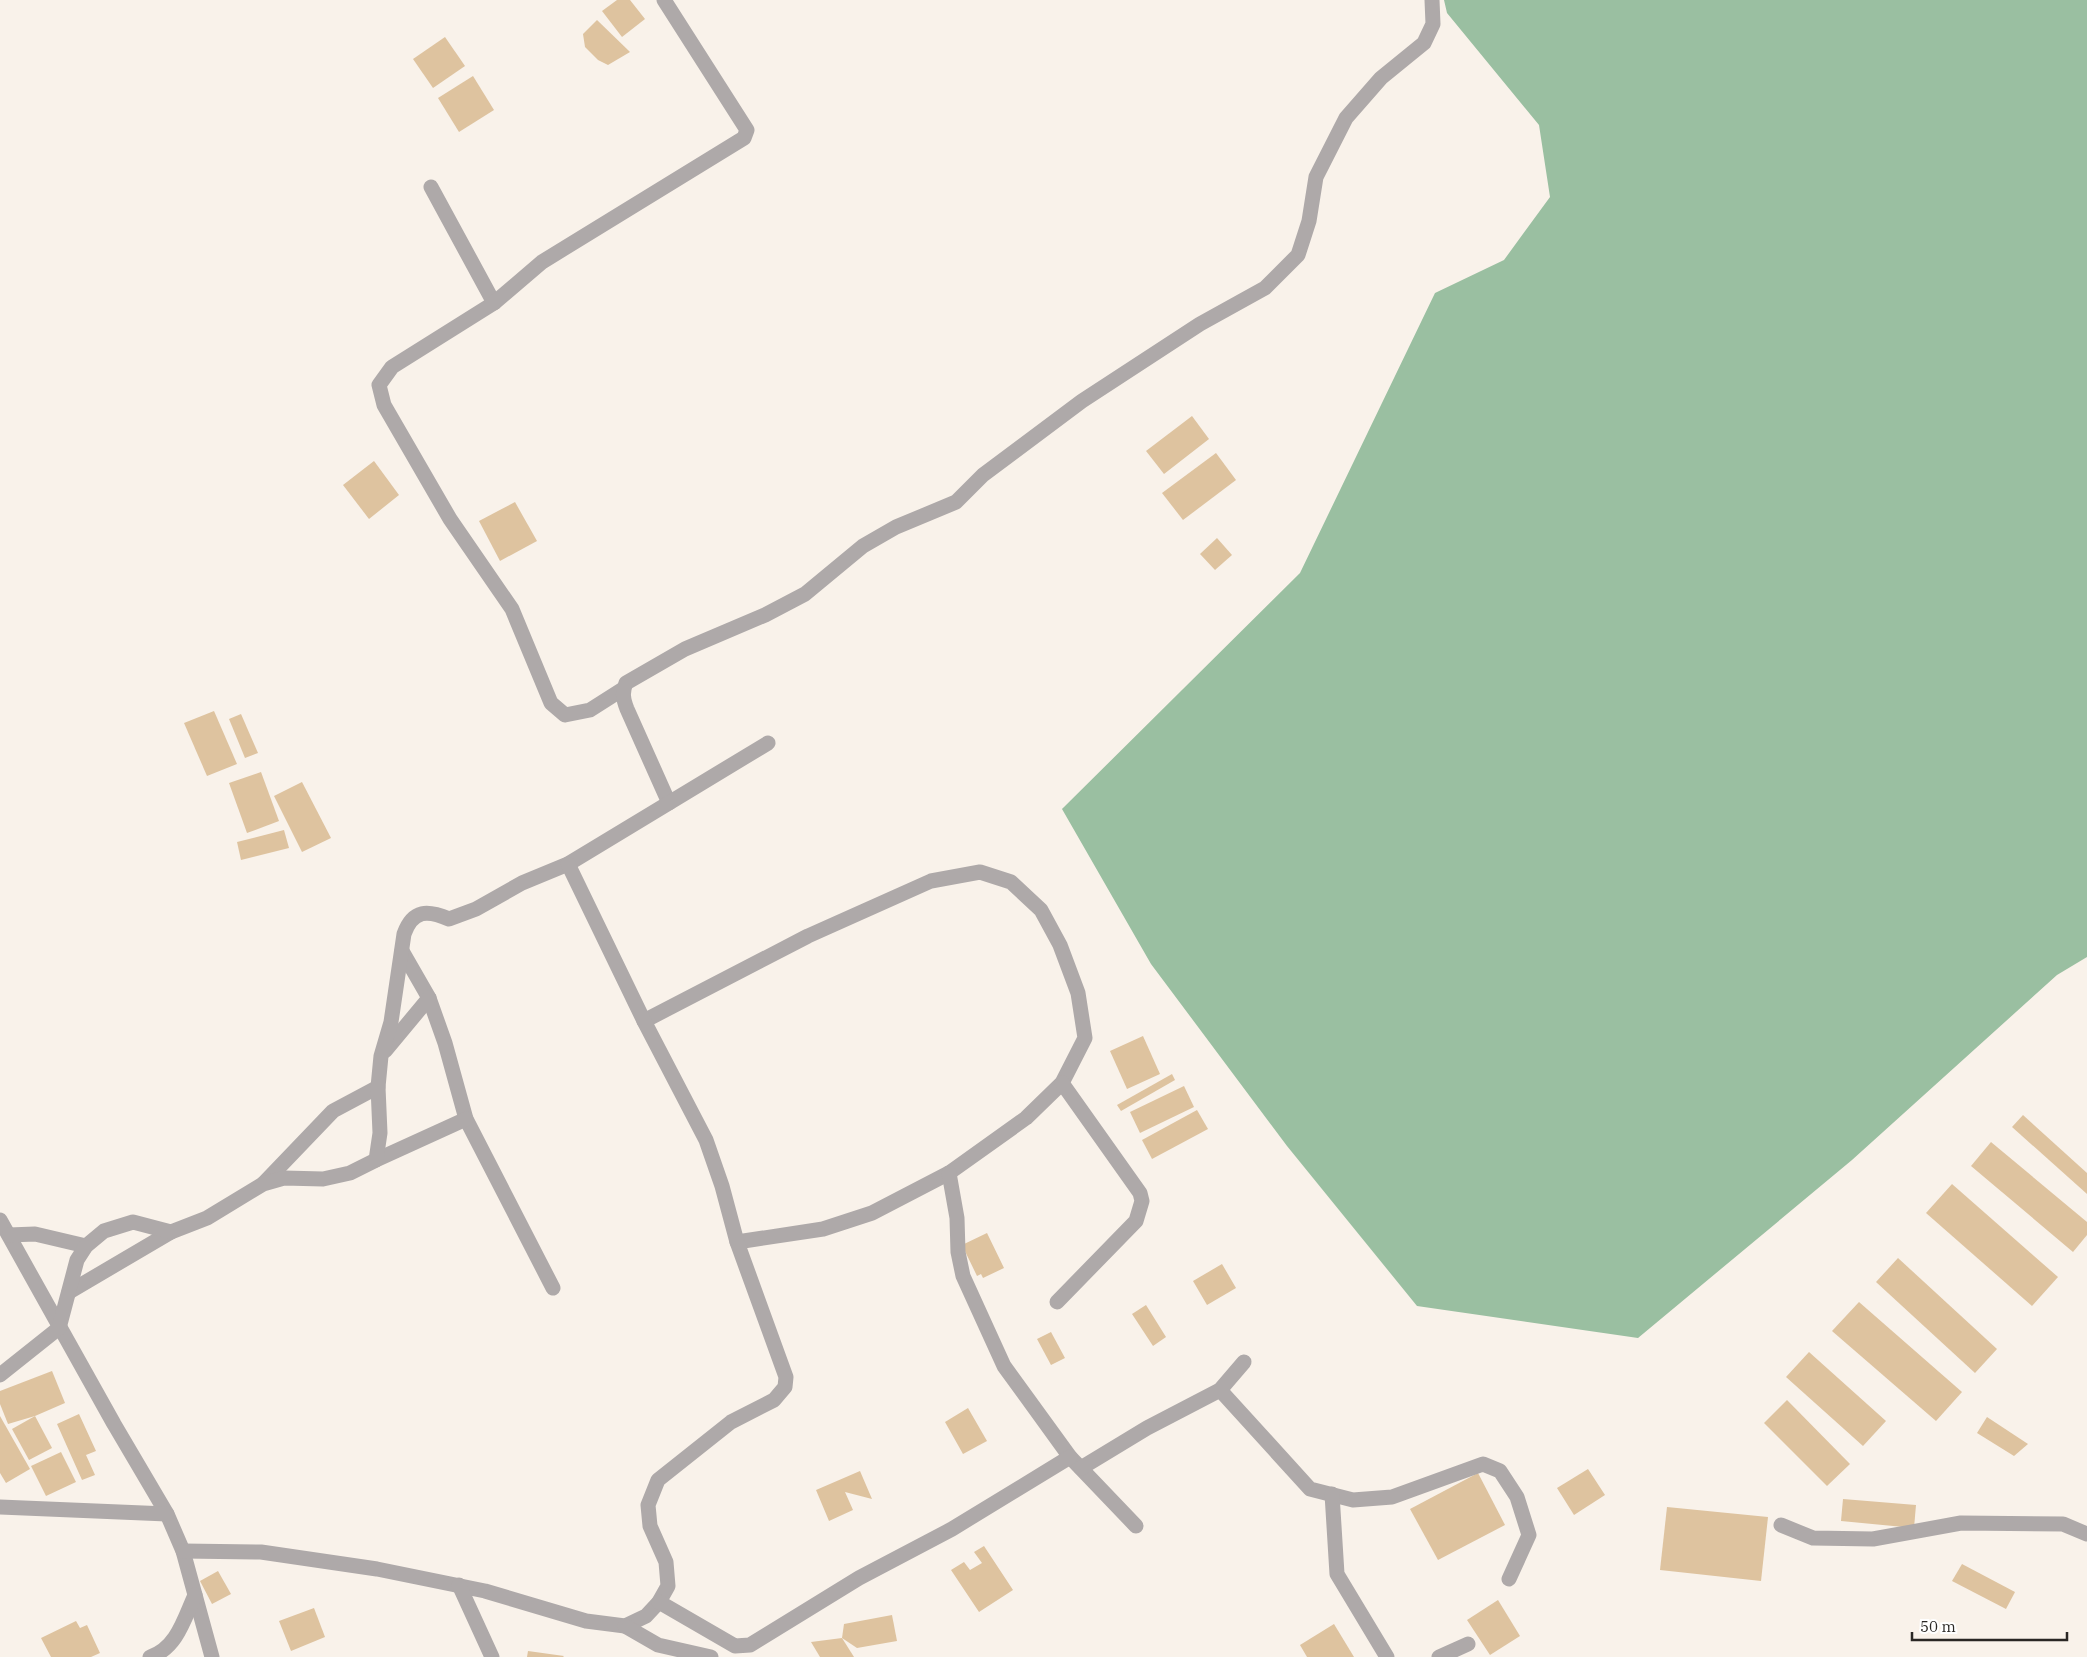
<svg xmlns="http://www.w3.org/2000/svg" width="2087" height="1657" font-family="'IBM Plex Serif',serif">
<style>
.forest{fill:#9abfa1}
.building{fill:#dec39f}
.lines{fill:none;stroke-linecap:round;stroke-linejoin:round}
.minor{stroke:#aea9a9;stroke-width:15}
</style>
<rect width="100%" height="100%" fill="#f9f2ea"/>
<polygon class="forest" points="1444,0 2087,0 2087,957 2057,975 1852,1160 1638,1338 1417,1306 1287,1146 1151,964 1062,809 1300,573 1435,293 1504,260 1550,197 1539,125 1447,13"/>
<g class="building">
<polygon points="617,0 630,0 645,19 622,37 602,11"/>
<polygon points="597,20 630,52 608,65 598,60 585,47 583,34"/>
<polygon points="445,37 465,66 433,88 413,59"/>
<polygon points="473,76 494,110 459,132 438,98"/>
<polygon points="1192,416 1209,439 1164,474 1146,451"/>
<polygon points="1216,453 1236,480 1183,520 1162,493"/>
<polygon points="374,461 399,495 369,519 343,485"/>
<polygon points="515,502 537,541 500,561 479,521"/>
<polygon points="1217,538 1232,555 1215,570 1200,554"/>
<polygon points="214,711 237,764 207,776 184,723"/>
<polygon points="241,714 258,753 245,758 229,719"/>
<polygon points="261,772 279,821 247,833 229,783"/>
<polygon points="302,782 331,838 302,852 274,796"/>
<polygon points="284,830 289,848 241,860 237,842"/>
<polygon points="1143,1036 1160,1074 1127,1089 1110,1051"/>
<polygon points="1172,1074 1175,1080 1121,1111 1117,1105"/>
<polygon points="1184,1086 1194,1107 1140,1133 1130,1112"/>
<polygon points="1197,1110 1208,1129 1152,1159 1142,1140"/>
<polygon points="2023,1115 2087,1173 2087,1194 2012,1127"/>
<polygon points="1991,1142 2087,1222 2087,1235 2073,1252 1971,1166"/>
<polygon points="1952,1184 2058,1277 2032,1306 1926,1213"/>
<polygon points="987,1233 1004,1268 983,1278 981,1274 977,1276 962,1245"/>
<polygon points="1898,1258 1997,1349 1975,1373 1876,1282"/>
<polygon points="1222,1264 1236,1288 1207,1305 1193,1281"/>
<polygon points="1859,1302 1962,1392 1936,1421 1832,1331"/>
<polygon points="1146,1305 1166,1337 1153,1346 1132,1314"/>
<polygon points="1051,1332 1065,1358 1051,1365 1037,1339"/>
<polygon points="1809,1352 1886,1421 1863,1446 1786,1377"/>
<polygon points="52,1371 65,1403 35,1416 8,1424 0,1404 0,1391"/>
<polygon points="1787,1400 1850,1464 1827,1486 1764,1423"/>
<polygon points="968,1408 987,1441 963,1454 945,1422"/>
<polygon points="79,1414 96,1451 86,1455 95,1475 82,1480 57,1424"/>
<polygon points="0,1416 30,1469 6,1483 0,1473"/>
<polygon points="35,1416 52,1448 29,1460 12,1429"/>
<polygon points="1987,1417 2028,1444 2014,1456 1977,1433"/>
<polygon points="61,1452 76,1482 46,1496 31,1466"/>
<polygon points="1588,1469 1605,1495 1574,1515 1557,1488"/>
<polygon points="860,1471 872,1499 845,1492 853,1510 829,1521 816,1490"/>
<polygon points="1478,1473 1505,1525 1438,1560 1410,1509"/>
<polygon points="1843,1499 1916,1505 1914,1528 1841,1521"/>
<polygon points="1667,1507 1768,1517 1761,1581 1660,1570"/>
<polygon points="984,1546 1013,1590 979,1612 951,1570 964,1562 970,1570 982,1563 974,1552"/>
<polygon points="1962,1564 2015,1592 2006,1609 1952,1581"/>
<polygon points="218,1571 231,1594 212,1604 200,1581"/>
<polygon points="1498,1600 1520,1636 1490,1655 1467,1620"/>
<polygon points="314,1608 325,1637 291,1651 279,1621"/>
<polygon points="892,1615 897,1641 857,1648 842,1638 844,1624"/>
<polygon points="76,1621 80,1628 87,1625 100,1653 91,1657 51,1657 41,1638"/>
<polygon points="1334,1624 1354,1657 1307,1657 1300,1645"/>
<polygon points="842,1638 854,1657 820,1657 811,1642"/>
<polygon points="528,1651 564,1656 563,1657 527,1657"/>
</g>
<g class="lines">
<g class="minor">
<polyline points="431,187 494,303"/>
<polyline points="623,689 590,710 565,715 551,703 512,609 450,519 384,405 379,385 392,367 494,303 542,262 744,138 747,130 664,0"/>
<path d="M669,803L627,709C623,699 622,692 626,683L685,649L765,615L805,594L863,546L896,527L956,502L983,475L1082,401L1200,324L1265,288L1298,255L1309,221L1316,177L1346,118L1381,78L1424,43L1433,24L1432,0"/>
<polyline points="402,951 429,998 445,1043 466,1119 553,1288"/>
<polyline points="644,1021 808,936 931,881 980,872 1011,882 1041,910 1060,945 1078,993 1085,1038 1062,1083 1026,1118 949,1173 872,1213 823,1229 737,1242"/>
<polyline points="385,1051 429,998"/>
<polyline points="376,1160 466,1119"/>
<polyline points="949,1173 957,1218 958,1252 963,1276 1004,1366 1070,1457 1136,1526"/>
<polyline points="264,1183 333,1111 378,1087"/>
<polyline points="0,1220 114,1424 167,1514 183,1551 212,1657"/>
<polyline points="9,1235 35,1234 86,1246"/>
<polyline points="69,1292 171,1232"/>
<polyline points="1057,1302 1136,1221 1142,1201 1140,1193 1062,1083"/>
<path d="M0,1375L59,1328L77,1260L86,1246L104,1231L133,1222L171,1232L207,1218L263,1184L284,1178L323,1179L350,1173L376,1160L380,1133L378,1087L381,1056L391,1022L404,934C413,909 428,910 449,919L476,909L522,883L568,864L768,743"/>
<polyline points="1220,1390 1310,1489 1353,1500 1392,1497 1483,1464 1500,1471 1517,1497 1529,1535 1509,1579"/>
<polyline points="1081,1468 1147,1428 1220,1390 1244,1362"/>
<polyline points="1332,1494 1337,1574 1387,1657"/>
<polyline points="0,1507 167,1514"/>
<polyline points="1781,1525 1813,1538 1873,1539 1961,1523 2063,1524 2087,1534"/>
<polyline points="183,1551 261,1552 377,1569 485,1591 586,1621 625,1626 646,1616 659,1602 668,1586 666,1562 650,1526 648,1505 658,1480 731,1422 774,1400 785,1387 786,1377 737,1242 722,1186 706,1140 644,1021 568,864"/>
<polyline points="459,1585 492,1657"/>
<polyline points="659,1602 735,1646 750,1645 859,1578 952,1529 1070,1457"/>
<polyline points="625,1626 658,1645 711,1657"/>
<path d="M150,1657C177,1648 184,1619 195,1595"/>
<polyline points="1439,1657 1468,1644"/>
</g>
</g>
<path d="M1912 1632v8h155v-8" fill="none" stroke="#2a2724" stroke-width="2.5"/>
<text x="1920" y="1632" font-size="15" fill="#2a2724" stroke="#ffffff" stroke-width="4" paint-order="stroke">50 m</text>
</svg>
